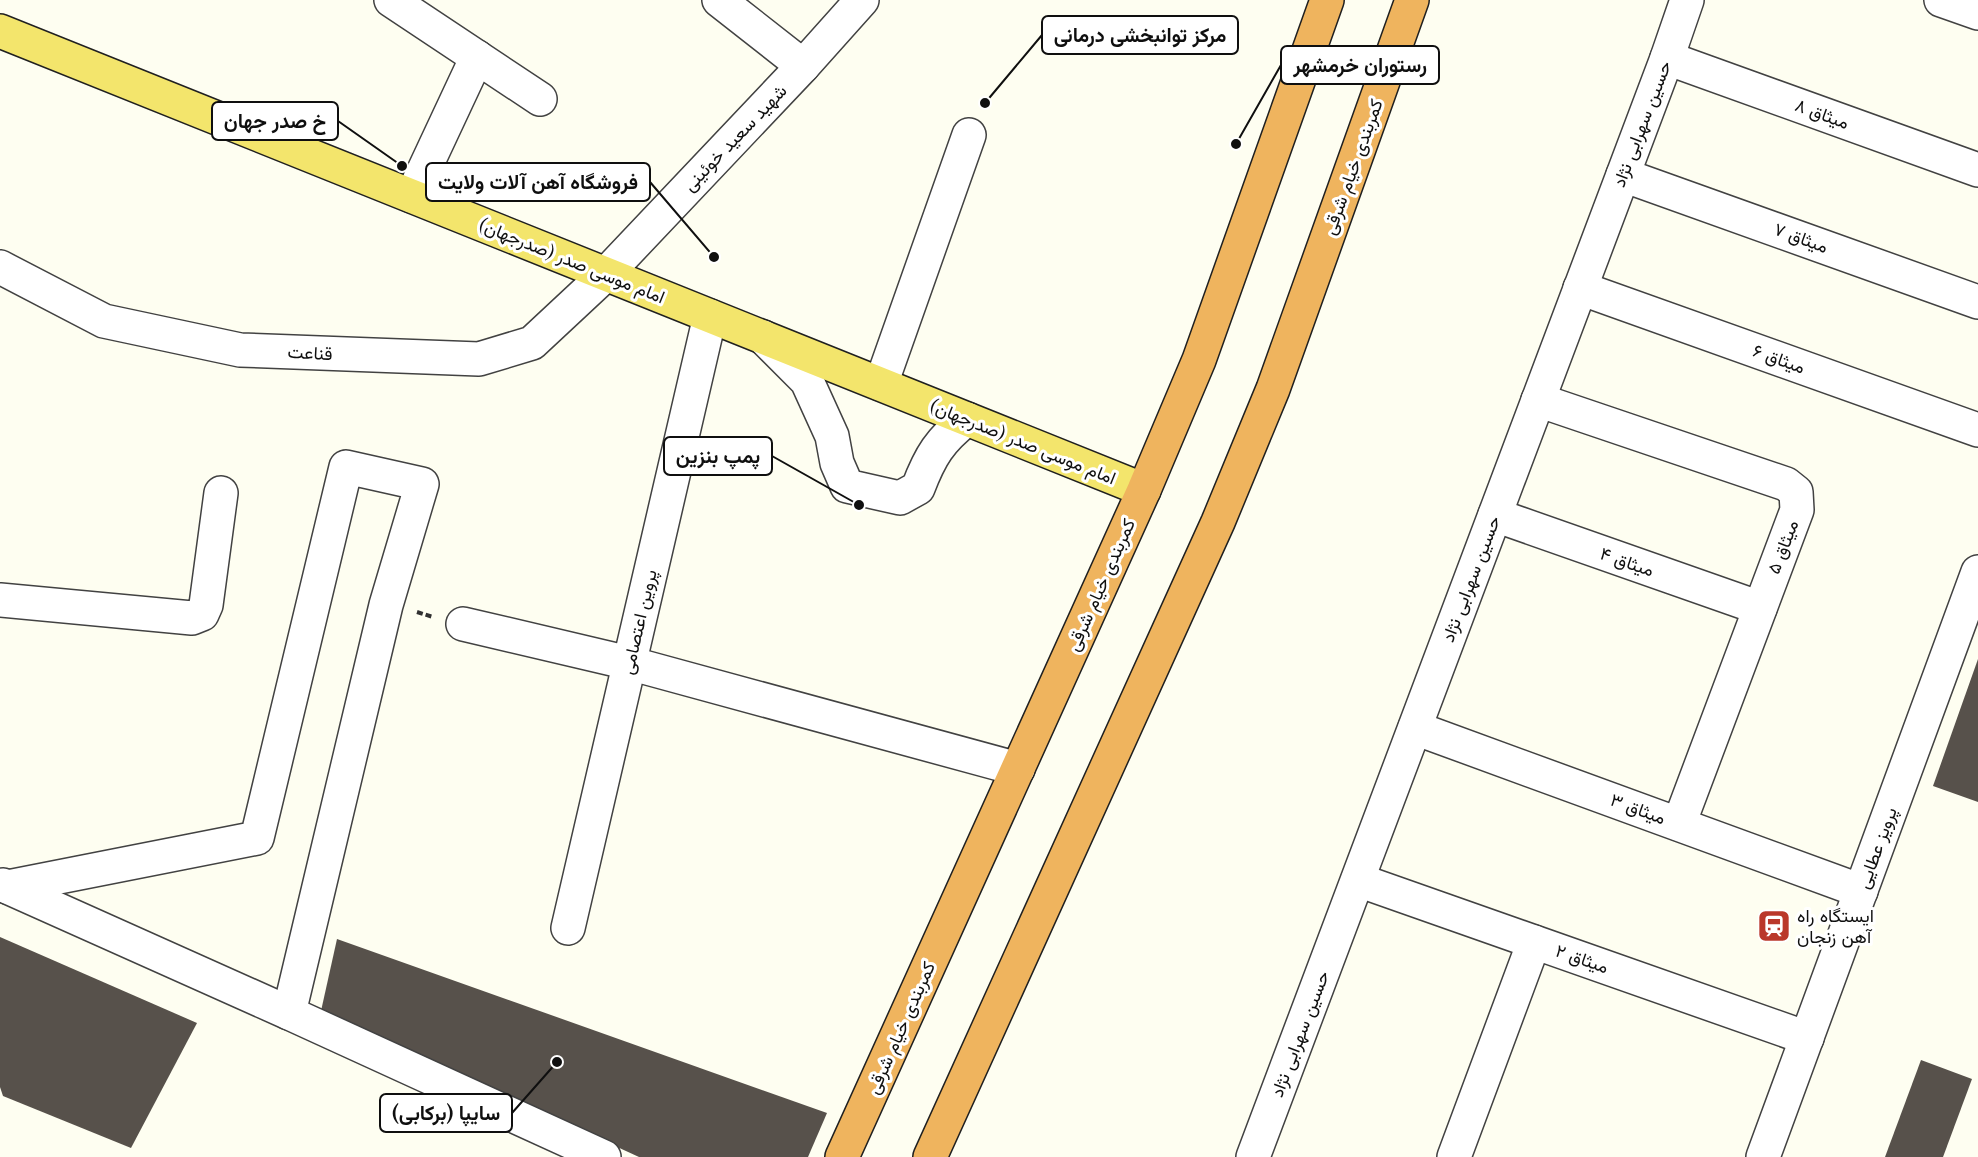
<svg xmlns="http://www.w3.org/2000/svg" width="1978" height="1157" font-family="'Libre Baskerville',Vazirmatn,serif">
<style>
.building{fill:#57514b}
.lines{fill:none;stroke-linecap:round;stroke-linejoin:round}
.minor-casing{stroke:#424242;stroke-width:36}
.major-casing{stroke:#202020;stroke-width:36}
.highway-casing{stroke:#202020;stroke-width:36}
.path{stroke:#313131;stroke-width:4;stroke-dasharray:6 3;stroke-linecap:butt}
.minor{stroke:#fff;stroke-width:33}
.major{stroke:#f3e56c;stroke-width:33}
.highway{stroke:#efb45e;stroke-width:33}
.labels{text-anchor:middle;stroke-width:6;stroke-linejoin:round;paint-order:stroke}
.street-label{font-size:18px;fill:#0f0f0f;stroke:#fff}
.poi-label{font-size:18px;fill:#0f0f0f;stroke:#fff;text-anchor:start}
.leader{fill:none;stroke:#0f0f0f;stroke-width:2}
.callout-dot{fill:#0f0f0f;stroke:#fff;stroke-width:2}
.callout{fill:#fff;stroke:#0f0f0f;stroke-width:2}
.callout-label{font-size:20px;text-anchor:middle;font-weight:bold;fill:#0f0f0f}
</style>
<rect width="100%" height="100%" fill="#fefef1"/>
<g class="building">
<polygon points="1978,659 1978,802 1933,786"/>
<polygon points="0,937 197,1023 131,1148 3,1096 0,1087"/>
<polygon points="337,939 827,1113 808,1157 639,1157 321,1011"/>
<polygon points="1921,1060 1972,1079 1943,1157 1885,1157"/>
</g>
<g class="lines">
<defs>
<g id="minor">
<polyline points="391,0 540,99"/>
<polyline points="719,0 803,66"/>
<polyline points="1941,0 1978,13"/>
<polyline points="1667,58 1978,170"/>
<polyline points="1623,175 1978,302"/>
<polyline points="412,196 477,57"/>
<polyline points="0,267 104,321 240,350 479,359 532,343 606,274 803,66 862,0"/>
<polyline points="1580,288 1978,430"/>
<path d="M763,337L807,381L832,436L837,463L847,486L900,498L918,488C930,456 940,440 967,419"/>
<polyline points="881,384 969,135"/>
<polyline points="1538,400 1786,484 1796,492 1797,510 1679,824"/>
<polyline points="1495,515 1760,608"/>
<polyline points="0,600 192,618 202,614 206,605 221,493"/>
<polyline points="463,624 629,663 1018,769"/>
<polyline points="1415,728 1861,891"/>
<polyline points="1358,880 1807,1038"/>
<polyline points="3,885 289,1013"/>
<polyline points="8,887 257,838 346,467 422,484 386,605 289,1013 604,1157"/>
<polyline points="568,928 710,316"/>
<polyline points="1253,1157 1667,58 1687,0"/>
<polyline points="1454,1157 1534,942"/>
<polyline points="1763,1157 1978,572"/>
</g>
<polyline id="major" points="0,31 1144,490"/>
<g id="highway">
<polyline points="842,1157 1144,490 1199,360 1327,0"/>
<polyline points="930,1157 1218,522 1273,389 1412,0"/>
</g>
</defs>
<use href="#minor" class="minor-casing"/>
<use href="#major" class="major-casing"/>
<use href="#highway" class="highway-casing"/>
<polyline class="path" points="417,612 433,617"/>
<use href="#minor" class="minor"/>
<use href="#major" class="major"/>
<use href="#highway" class="highway"/>
</g>
<defs>
<symbol id="station-square" viewBox="-11 -11 22 22"><rect x="-9" y="-9" width="18" height="18" rx="4" fill="#ba382b" stroke="#fff"/><path d="M-3-6H3Q5-6 5-4V2Q5 4 3 4L4.5 6H3L1.5 4h-3L-3 6H-4.5L-3 4Q-5 4-5 2V-4Q-5-6-3-6ZM-3.5-4v3h7v-3ZM-3.5 1v1.5H-2V1ZM2 1v1.5H3.5V1Z" fill="#fff"/></symbol>
</defs>
<g fill-rule="evenodd">
<use href="#station-square" x="1755" y="907" width="38" height="38"/>
</g>
<g class="labels">
<g class="street-label">
<text transform="translate(1822 114) rotate(20)" y="6">میثاق ۸</text>
<text transform="translate(1642 124) rotate(-69)" y="6">حسین سهرابی نژاد</text>
<text transform="translate(735 138) rotate(-46)" y="6">شهید سعید خوئینی</text>
<text transform="translate(1353 167) rotate(-70)" y="6">کمربندی خیام شرقی</text>
<text transform="translate(1801 238) rotate(20)" y="6">میثاق ۷</text>
<text transform="translate(572 261) rotate(22)" y="6">(صدرجهان) امام موسی صدر</text>
<text transform="translate(310 353) rotate(3)" y="6">قناعت</text>
<text transform="translate(1779 359) rotate(20)" y="6">میثاق ۶</text>
<text transform="translate(1023 442) rotate(22)" y="6">(صدرجهان) امام موسی صدر</text>
<text transform="translate(1783 547) rotate(-69)" y="6">میثاق ۵</text>
<text transform="translate(1627 562) rotate(19)" y="6">میثاق ۴</text>
<text transform="translate(1471 579) rotate(-69)" y="6">حسین سهرابی نژاد</text>
<text transform="translate(1101 585) rotate(-66)" y="6">کمربندی خیام شرقی</text>
<text transform="translate(639 622) rotate(-77)" y="6">پروین اعتصامی</text>
<text transform="translate(1638 809) rotate(20)" y="6">میثاق ۳</text>
<text transform="translate(1877 848) rotate(-70)" y="6">پرویز عطایی</text>
<text transform="translate(1582 959) rotate(19)" y="6">میثاق ۲</text>
<text transform="translate(901 1028) rotate(-66)" y="6">کمربندی خیام شرقی</text>
<text transform="translate(1300 1034) rotate(-69)" y="6">حسین سهرابی نژاد</text>
</g>
<g class="poi-label">
<text x="1797" y="922">ایستگاه راه<tspan x="1797" dy="21">آهن زنجان</tspan></text>
</g>
</g>
<path class="leader" d="M985 103L1042 35M1236 144L1281 65M402 166L338 121M714 257L650 182M859 505L772 456M557 1062L512 1113"/>
<g class="callout-dot">
<circle cx="985" cy="103" r="6"/>
<circle cx="1236" cy="144" r="6"/>
<circle cx="402" cy="166" r="6"/>
<circle cx="714" cy="257" r="6"/>
<circle cx="859" cy="505" r="6"/>
<circle cx="557" cy="1062" r="6"/>
</g>
<g class="callout">
<rect x="1042" y="16" width="196" height="38" rx="6"/>
<rect x="1281" y="46" width="158" height="38" rx="6"/>
<rect x="212" y="102" width="126" height="38" rx="6"/>
<rect x="426" y="163" width="224" height="38" rx="6"/>
<rect x="664" y="437" width="108" height="38" rx="6"/>
<rect x="380" y="1094" width="132" height="38" rx="6"/>
</g>
<g class="callout-label">
<text x="1140" y="42">مرکز توانبخشی درمانی</text>
<text x="1360" y="72">رستوران خرمشهر</text>
<text x="275" y="128">خ صدر جهان</text>
<text x="538" y="189">فروشگاه آهن آلات ولایت</text>
<text x="718" y="463">پمپ بنزین</text>
<text x="446" y="1120">سایپا (برکابی)</text>
</g>
</svg>
